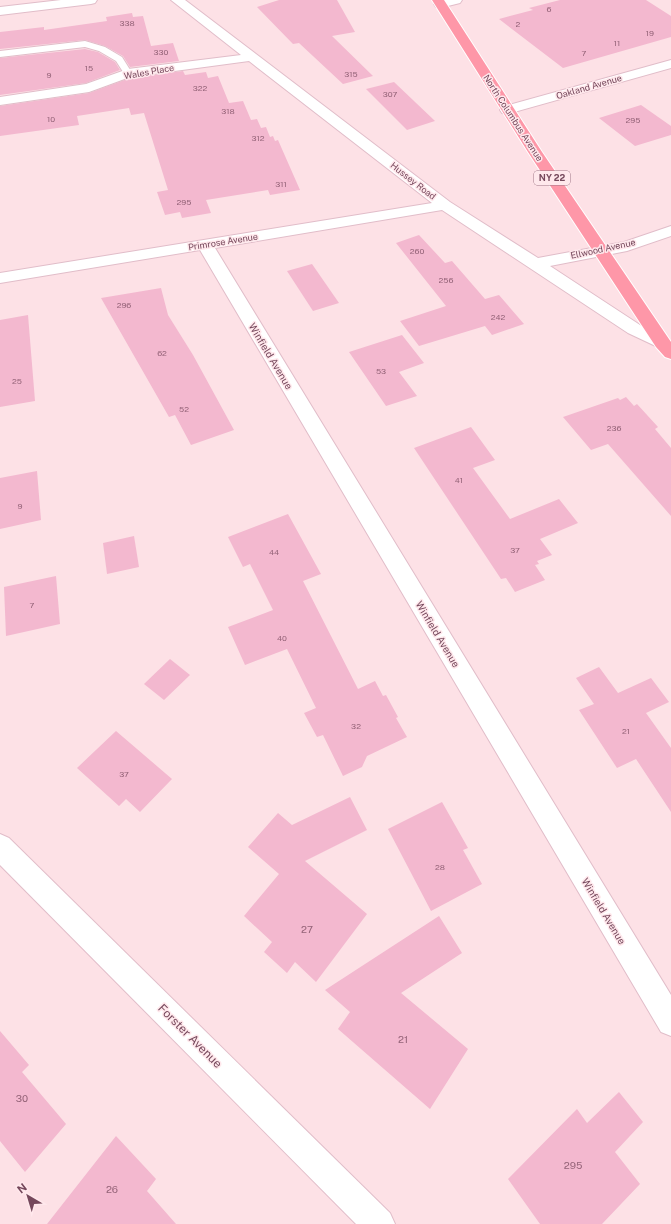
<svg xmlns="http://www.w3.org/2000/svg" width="671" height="1224" font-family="'Public Sans',sans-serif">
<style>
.building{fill:#f3b8cf}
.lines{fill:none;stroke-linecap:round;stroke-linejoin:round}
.lane-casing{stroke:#e1bdc9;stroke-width:2}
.street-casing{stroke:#e1bdc9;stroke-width:2}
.primary-casing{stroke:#fff;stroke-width:2}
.lane{fill:#fff;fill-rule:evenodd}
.street{fill:#fff;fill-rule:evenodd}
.primary{fill:#fe97a8;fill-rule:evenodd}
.labels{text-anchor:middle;stroke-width:3;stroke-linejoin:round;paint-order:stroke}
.number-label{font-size:8px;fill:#946378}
.far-street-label{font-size:9px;fill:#75475b;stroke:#ffe8ec}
.shield{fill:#ffe8ec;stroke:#9e7786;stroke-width:1}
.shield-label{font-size:9px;font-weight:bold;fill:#75475b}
.street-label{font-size:10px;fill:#75475b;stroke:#ffe8ec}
.near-number-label{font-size:10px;fill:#946378}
.near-street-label{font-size:12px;fill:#75475b;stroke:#ffe8ec}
</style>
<rect width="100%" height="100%" fill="#fde1e6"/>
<g class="building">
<polygon points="279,0 337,0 355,32 332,36 373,76 343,84 299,43 293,44 257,7"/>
<polygon points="560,0 646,0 671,16 671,37 563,68 499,19 533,10 529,8"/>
<polygon points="132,13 133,17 143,16 151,46 173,43 179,61 130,67 123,56 105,46 85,40 0,49 0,32 44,27 44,30 107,21 106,17"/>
<polygon points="85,49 98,52 115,62 120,70 86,83 0,95 0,58"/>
<polygon points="183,71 185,75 206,72 208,78 218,76 229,103 243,101 251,120 257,119 261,128 266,127 270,137 273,136 275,141 278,140 300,190 270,195 268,190 206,200 211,213 182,218 180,212 165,215 157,192 168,190 144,113 131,115 129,108 77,116 79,125 0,136 0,106 89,93 130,78"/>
<polygon points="394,82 435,121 407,130 366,89"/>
<polygon points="641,105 671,126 671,135 635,146 599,118"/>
<polygon points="419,235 445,263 452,261 485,299 499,295 524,324 492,335 485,326 419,346 400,321 446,306 396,243"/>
<polygon points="312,264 339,303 313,311 287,271"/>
<polygon points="161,288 168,315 193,355 234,430 191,445 175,415 169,417 101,298"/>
<polygon points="28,315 35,401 0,407 0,320"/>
<polygon points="402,335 424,363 399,372 417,396 386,406 349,352"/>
<polygon points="626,397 634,406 637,404 658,427 655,429 671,448 671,516 608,444 591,450 563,417 618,398 620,400"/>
<polygon points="471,427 495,460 473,468 510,519 559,499 578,523 540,539 552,555 537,561 539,564 535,565 545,580 515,592 506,578 501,579 414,448"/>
<polygon points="37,471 41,520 0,529 0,478"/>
<polygon points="288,514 321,574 303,581 358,689 375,681 383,696 386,695 398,717 396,718 407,737 367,756 362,767 343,776 323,735 317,737 304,713 316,708 287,649 245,665 228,627 273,610 250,564 243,567 228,537"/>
<polygon points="134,536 139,567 107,574 103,543"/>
<polygon points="56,576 60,624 6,636 4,587"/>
<polygon points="170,659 190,675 164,700 144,684"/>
<polygon points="599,667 618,693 651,678 669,702 646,713 671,748 671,812 636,759 617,768 579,710 594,704 576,678"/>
<polygon points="116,731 172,779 140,812 126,799 119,806 77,768"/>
<polygon points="350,797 367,830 305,861 367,914 316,982 295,962 287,973 264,952 272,942 244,916 279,874 248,847 278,813 292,825"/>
<polygon points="442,802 468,848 463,850 482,884 431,911 388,829"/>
<polygon points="439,916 462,953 401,993 468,1049 430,1109 338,1029 350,1012 325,990"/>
<polygon points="0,1031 29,1065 22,1072 66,1124 25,1172 0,1141"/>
<polygon points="619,1092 643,1122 615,1152 640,1184 602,1224 540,1224 508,1179 577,1109 587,1123"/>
<polygon points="116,1136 156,1179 147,1191 176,1224 47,1224"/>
</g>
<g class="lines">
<defs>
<polygon id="lane" points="85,41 105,47 122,57 132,73 131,75 125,75 116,61 99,51 85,47 0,57 0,51"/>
<g id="street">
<polygon points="61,0 97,0 95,3 91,4 0,15 0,7"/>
<polygon points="171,0 185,0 450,202 538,258 624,242 671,226 671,236 627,251 550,266 640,325 668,339 671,343 668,347 662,349 628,333 442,210 215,248 671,995 671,1036 661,1032 200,250 0,283 0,273 432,203 249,61 130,77 89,92 0,105 0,97 86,84 128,69 241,55"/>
<polygon points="442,0 462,0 460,3 440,8 436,7 434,4 436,1"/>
<polygon points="671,60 671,68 507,114 502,113 500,110 502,107"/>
<polygon points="0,834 9,838 390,1213 395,1224 356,1224 0,865"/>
</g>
<polygon id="primary" points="432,0 444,0 542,152 671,342 671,359 665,357 656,347 528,152"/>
</defs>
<use href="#lane" class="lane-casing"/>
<use href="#street" class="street-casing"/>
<use href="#primary" class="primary-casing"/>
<use href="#lane" class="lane"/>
<use href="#street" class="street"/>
<use href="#primary" class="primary"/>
</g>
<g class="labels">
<g class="number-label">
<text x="549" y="12">6</text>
<text x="127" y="26">338</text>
<text x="518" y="27">2</text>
<text x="650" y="36">19</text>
<text x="617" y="46">11</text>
<text x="161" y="55">330</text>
<text x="584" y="56">7</text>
<text x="89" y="71">15</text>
<text x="351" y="77">315</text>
<text x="49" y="78">9</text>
<text x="200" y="91">322</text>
<text x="390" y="97">307</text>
<text x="228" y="114">318</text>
<text x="51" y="122">10</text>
<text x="633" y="123">295</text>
<text x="258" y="141">312</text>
<text x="281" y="187">311</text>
<text x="184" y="205">295</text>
<text x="417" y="254">260</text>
<text x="446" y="283">256</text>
<text x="124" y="308">296</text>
<text x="498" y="320">242</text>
<text x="162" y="356">62</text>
<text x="381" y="374">53</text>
<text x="17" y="384">25</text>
<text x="184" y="412">52</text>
<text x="614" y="431">236</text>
<text x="459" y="483">41</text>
<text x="20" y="509">9</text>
<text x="515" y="553">37</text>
<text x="274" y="555">44</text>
<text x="32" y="608">7</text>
<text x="282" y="641">40</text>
<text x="356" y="729">32</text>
<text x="626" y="734">21</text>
<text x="124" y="777">37</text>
<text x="440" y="870">28</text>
</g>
<g class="far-street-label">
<text transform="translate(149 72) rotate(-10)" y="3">Wales Place</text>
<text transform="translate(589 87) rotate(-16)" y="3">Oakland Avenue</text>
<text transform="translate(513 118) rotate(57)" y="3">North Columbus Avenue</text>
<text transform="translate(413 181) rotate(38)" y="3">Hussey Road</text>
<text transform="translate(223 242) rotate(-9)" y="3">Primrose Avenue</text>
<text transform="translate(603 249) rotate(-12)" y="3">Ellwood Avenue</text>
</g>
<rect class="shield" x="534" y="171" width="36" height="14" rx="3"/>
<g class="shield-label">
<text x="552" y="181">NY 22</text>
</g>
<g class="street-label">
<text transform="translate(271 356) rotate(59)" y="4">Winfield Avenue</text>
<text transform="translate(438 634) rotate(59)" y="4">Winfield Avenue</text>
<text transform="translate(604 911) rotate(59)" y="4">Winfield Avenue</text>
</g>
<g class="near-number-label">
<text x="307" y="933">27</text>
<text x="403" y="1043">21</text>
<text x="22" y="1102">30</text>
<text x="573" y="1169">295</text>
<text x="112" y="1193">26</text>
</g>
<g class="near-street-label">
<text transform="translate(190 1036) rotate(45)" y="4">Forster Avenue</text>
</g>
</g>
<g transform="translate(28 1196) rotate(322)" stroke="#ffe8ec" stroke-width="3" paint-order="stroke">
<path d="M0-3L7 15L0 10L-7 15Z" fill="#75475b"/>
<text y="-6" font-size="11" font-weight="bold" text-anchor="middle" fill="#75475b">N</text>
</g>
</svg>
